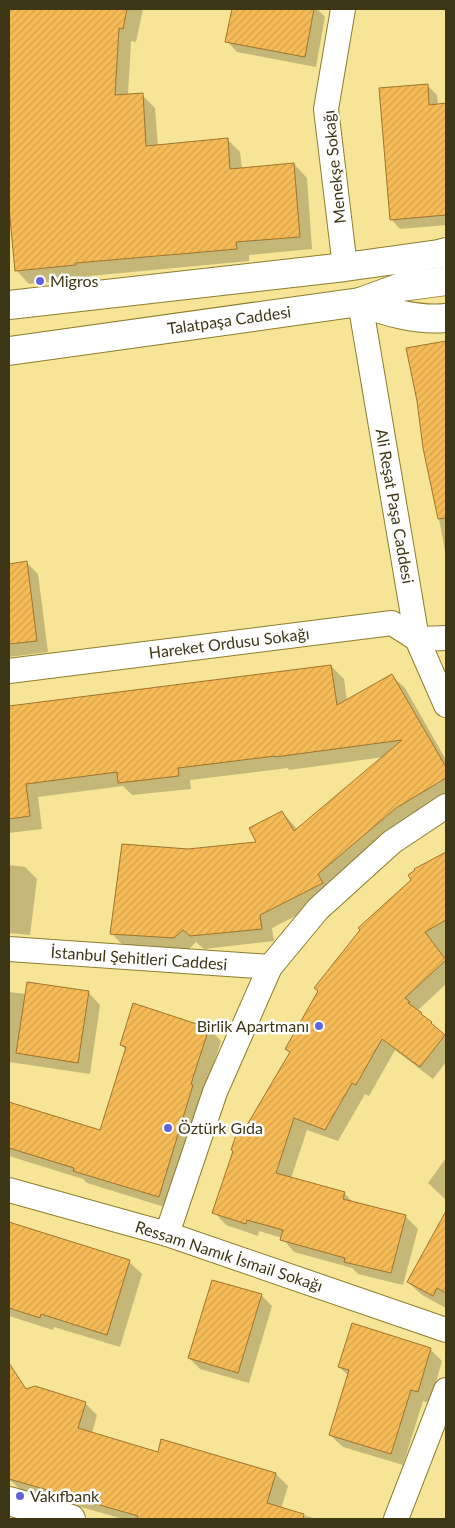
<svg xmlns="http://www.w3.org/2000/svg" width="455" height="1528" font-family="Lato,sans-serif">
<style>
.shadow{fill:#0003}
.building{fill:url(#building-hatch);stroke:#9e752e}
.lines{fill:none;stroke-linecap:round;stroke-linejoin:round}
.street-casing{stroke:#8d7d2d;stroke-width:26}
.secondary-casing{stroke:#8d7d2d;stroke-width:30}
.primary-casing{stroke:#8d7d2d;stroke-width:30}
.street{stroke:#fff;stroke-width:24}
.secondary{stroke:#fff;stroke-width:28}
.primary{stroke:#fff;stroke-width:28}
.poi-dot{fill:#6063db;stroke:#fff;stroke-width:2}
.labels{text-anchor:middle;stroke-width:5;stroke-linejoin:round;paint-order:stroke}
.street-label{font-size:16px;fill:#3e3716;stroke:#fff}
.poi-label{font-size:16px;fill:#3e3716;stroke:#fff;text-anchor:start}
</style>
<defs>
<pattern id="building-hatch" width="6" height="6" patternUnits="userSpaceOnUse" patternTransform="scale(1.25)"><rect width="6" height="6" fill="#f6bb56"/><path d="M-1 1l2-2M0 6l6-6M5 7l2-2" fill="none" stroke="#d4a14a"/></pattern>
</defs>
<rect width="100%" height="100%" fill="#f6e596"/>
<g class="shadow">
<polygon points="13,9 143,9 136,42 131,41 128,95 142,95 155,108 158,146 227,139 240,152 242,169 294,164 307,178 312,249 249,255 249,261 89,276 89,277 29,284 16,270 9,208 9,188 36,185 9,157 9,25"/>
<polygon points="233,9 317,9 325,17 316,67 237,52 227,41"/>
<polygon points="427,85 437,95 438,105 446,105 446,225 400,229 391,219"/>
<polygon points="446,343 446,556 407,349"/>
<polygon points="27,563 38,574 48,652 9,657 9,565"/>
<polygon points="331,666 344,679 347,701 392,676 405,688 446,760 446,799 335,896 272,928 274,941 204,949 196,942 188,950 124,946 111,933 189,851 258,843 282,812 298,830 384,757 289,770 288,768 190,780 191,789 132,795 123,786 38,797 42,829 9,833 9,707 34,704 34,703"/>
<polygon points="446,853 446,984 417,1011 446,1038 446,1062 433,1079 395,1050 369,1096 365,1094 338,1141 307,1130 291,1178 344,1193 354,1203 405,1216 418,1229 403,1285 358,1274 352,1268 294,1252 282,1238 259,1231 258,1236 226,1225 214,1212 247,1127 290,1053 286,1049 413,880 416,870"/>
<polygon points="9,865 25,867 37,879 30,935 9,933"/>
<polygon points="9,992 26,994 88,992 100,1005 90,1074 9,1062"/>
<polygon points="209,1029 221,1041 203,1097 171,1209 87,1183 83,1179 9,1156 9,1103 100,1131 126,1050 121,1045"/>
<polygon points="446,1158 446,1200 428,1183"/>
<polygon points="9,1223 129,1262 142,1274 120,1347 54,1327 53,1330 9,1316"/>
<polygon points="440,1225 446,1227 446,1308 422,1295 408,1282"/>
<polygon points="261,1295 272,1306 249,1383 200,1369 189,1358"/>
<polygon points="430,1349 442,1361 430,1403 423,1401 403,1465 343,1447 330,1435 349,1376 339,1367"/>
<polygon points="9,1379 20,1382 28,1390 85,1403 97,1415 92,1433 158,1453 276,1474 288,1486 281,1509 317,1519 123,1519 21,1490 11,1481 9,1483"/>
</g>
<g class="building">
<polygon points="9,9 127,9 123,29 119,28 115,95 143,93 146,146 228,138 230,169 294,163 300,237 236,242 237,249 76,263 76,265 15,271 9,208"/>
<polygon points="232,9 314,9 305,57 225,42"/>
<polygon points="428,84 429,105 446,103 446,215 390,220 379,88"/>
<polygon points="446,341 446,518 438,519 423,448 417,401 406,348"/>
<polygon points="27,561 37,641 9,644 9,564"/>
<polygon points="331,665 337,705 392,674 446,767 446,778 396,808 318,874 323,883 260,915 262,929 190,936 183,930 174,938 110,934 122,844 188,849 256,842 249,828 282,811 294,831 402,740 275,757 275,756 178,768 179,776 118,783 117,772 26,784 30,816 9,819 9,706"/>
<polygon points="446,852 446,920 425,932 446,960 405,998 410,1002 408,1003 422,1013 421,1014 432,1022 431,1023 445,1035 420,1067 382,1039 356,1085 352,1083 325,1130 294,1118 276,1173 345,1192 343,1199 406,1215 391,1273 344,1262 345,1258 280,1240 283,1230 247,1220 246,1224 212,1213 233,1151 231,1150 240,1123 247,1125 290,1052 285,1049 318,991 314,988 360,930 358,928 411,880 408,875 415,870 414,869"/>
<polygon points="27,982 89,991 78,1063 16,1053"/>
<polygon points="133,1003 209,1028 191,1084 193,1085 159,1197 73,1171 74,1168 9,1148 9,1102 100,1130 126,1047 120,1045"/>
<polygon points="446,1211 446,1293 437,1288 433,1296 407,1282"/>
<polygon points="9,1222 130,1260 107,1335 41,1314 40,1318 9,1308"/>
<polygon points="212,1280 262,1294 238,1373 188,1358"/>
<polygon points="352,1323 431,1348 418,1392 411,1390 391,1454 329,1435 349,1370 338,1367"/>
<polygon points="9,1363 26,1389 35,1386 86,1402 78,1428 158,1452 161,1439 276,1473 267,1503 304,1514 303,1519 137,1519 138,1516 9,1479"/>
</g>
<g class="lines">
<defs>
<g id="street">
<polyline points="343,9 326,109 345,267"/>
<polyline points="360,302 417,639 446,705"/>
<polyline points="9,671 392,623 417,639 446,638"/>
<polyline points="9,949 270,967"/>
<polyline points="9,1190 167,1234 446,1330"/>
<polyline points="167,1234 215,1092 270,967 318,909 392,842 446,806"/>
<polyline points="396,1519 446,1390"/>
</g>
<g id="secondary">
<polyline points="9,305 345,267 446,253"/>
<polyline points="9,351 360,302 401,287 446,281"/>
<polyline points="9,1501 71,1519"/>
</g>
<g id="primary">
<polyline points="442,253 446,252"/>
<path d="M360,302C387,312 417,321 446,318"/>
</g>
</defs>
<use href="#street" class="street-casing"/>
<use href="#secondary" class="secondary-casing"/>
<use href="#primary" class="primary-casing"/>
<use href="#street" class="street"/>
<use href="#secondary" class="secondary"/>
<use href="#primary" class="primary"/>
</g>
<g class="poi-dot">
<circle cx="40" cy="281" r="5"/>
<circle cx="319" cy="1026" r="5"/>
<circle cx="168" cy="1128" r="5"/>
<circle cx="20" cy="1496" r="5"/>
</g>
<g class="labels">
<g class="street-label">
<text transform="translate(334 167) rotate(-96)" y="6">Menekşe Sokağı</text>
<text transform="translate(229 320) rotate(-8)" y="6">Talatpaşa Caddesi</text>
<text transform="translate(395 506) rotate(80)" y="6">Ali Reşat Paşa Caddesi</text>
<text transform="translate(229 643) rotate(-7)" y="6">Hareket Ordusu Sokağı</text>
<text transform="translate(139 958) rotate(4)" y="6">İstanbul Şehitleri Caddesi</text>
<text transform="translate(229 1256) rotate(18)" y="6">Ressam Namık İsmail Sokağı</text>
</g>
<g class="poi-label">
<text x="50" y="287">Migros</text>
<text x="309" y="1032" text-anchor="end">Birlik Apartmanı</text>
<text x="178" y="1134">Öztürk Gıda</text>
<text x="30" y="1502">Vakıfbank</text>
</g>
</g>
<rect width="455" height="1528" fill="none" stroke="#3e3716" stroke-width="20"/>
</svg>
